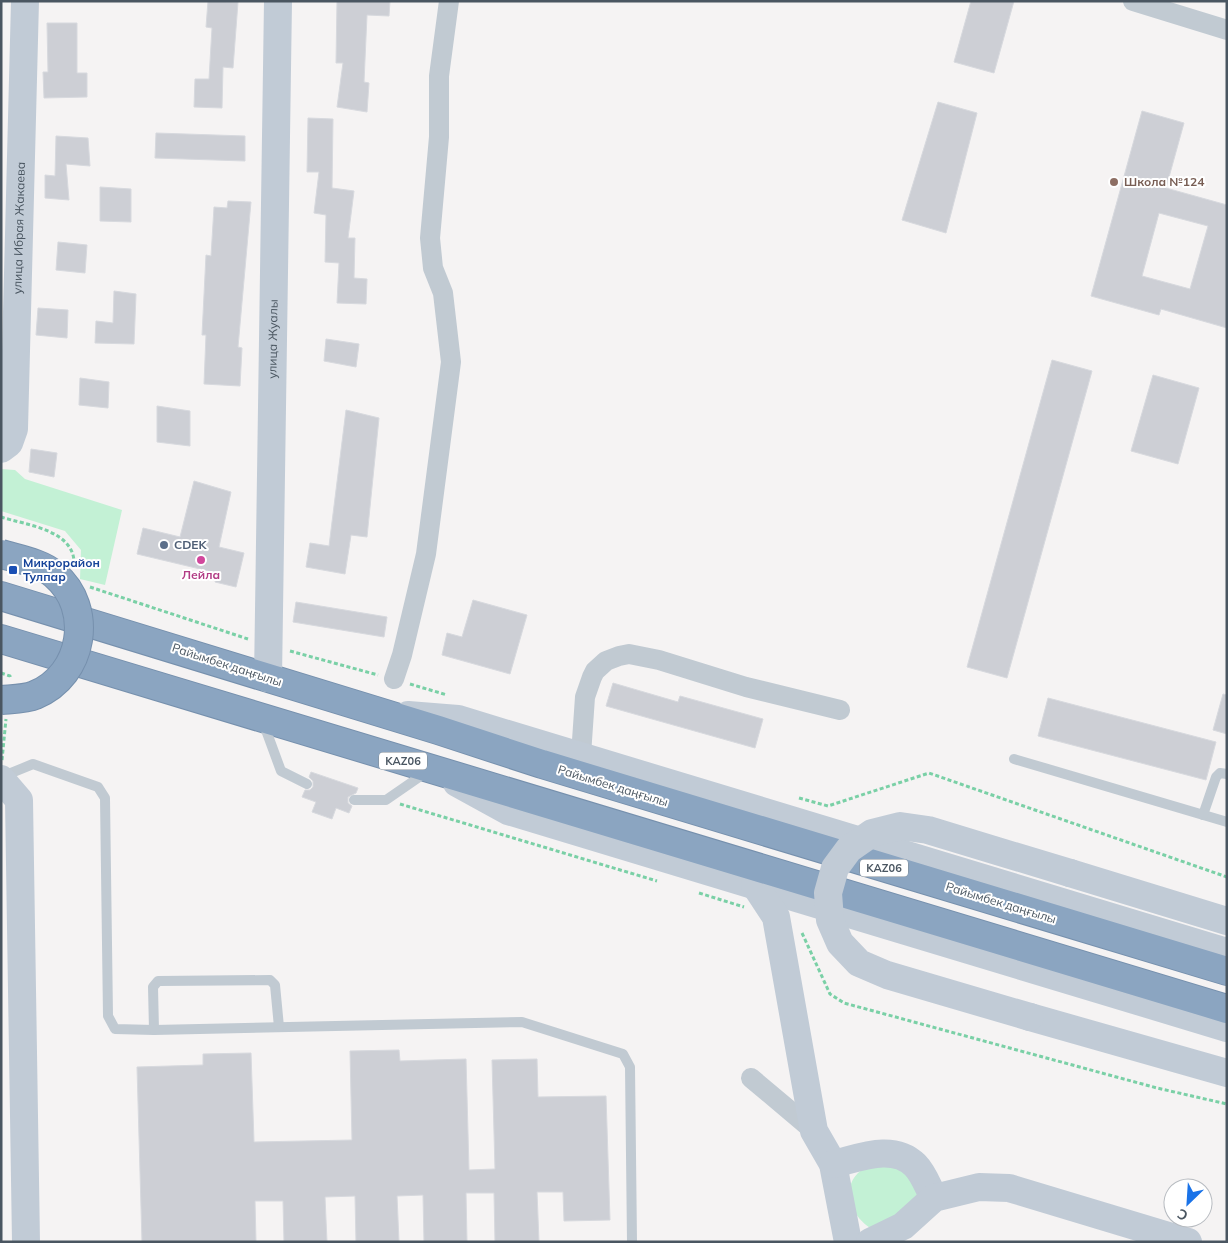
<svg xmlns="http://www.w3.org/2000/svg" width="1228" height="1243" font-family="Mulish,sans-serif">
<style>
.green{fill:#c3f1d5}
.building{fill:#cdcfd5;stroke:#d7d9de;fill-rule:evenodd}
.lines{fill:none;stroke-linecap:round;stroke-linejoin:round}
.highway-casing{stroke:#7690ad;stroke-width:30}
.path{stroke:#7ad0a6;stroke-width:3;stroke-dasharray:4 2.5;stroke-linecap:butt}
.lane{stroke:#c1cad2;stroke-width:10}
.street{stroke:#c1cad2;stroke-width:20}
.secondary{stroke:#c1cbd6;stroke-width:28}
.highway{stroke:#8ba5c1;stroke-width:28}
.highway-bridge-casing{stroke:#7690ad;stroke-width:30;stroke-linecap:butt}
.secondary-bridge{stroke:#c1cbd6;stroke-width:28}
.highway-bridge{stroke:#8ba5c1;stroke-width:28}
.education-dot{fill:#8d6e63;stroke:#fff;stroke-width:2}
.service-dot{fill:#5c6f8a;stroke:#fff;stroke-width:2}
.hotel-dot{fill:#d1479c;stroke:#fff;stroke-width:2}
.transit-dot{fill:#1a4fb4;stroke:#fff;stroke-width:2}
.labels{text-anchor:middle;stroke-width:4;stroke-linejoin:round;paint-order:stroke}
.shield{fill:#fff;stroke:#808990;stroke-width:1}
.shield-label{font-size:11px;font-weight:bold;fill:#4a5661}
.education-label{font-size:12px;font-weight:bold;fill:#785e54;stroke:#fff;text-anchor:start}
.street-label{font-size:12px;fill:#4a5661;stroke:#fff}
.service-label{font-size:12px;font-weight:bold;fill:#4e5e75;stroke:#fff;text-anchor:start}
.transit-label{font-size:12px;font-weight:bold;fill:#164399;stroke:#fff;text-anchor:start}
.hotel-label{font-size:12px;font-weight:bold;fill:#b23c85;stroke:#fff}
</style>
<rect width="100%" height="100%" fill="#f5f3f3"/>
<g class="green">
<polygon points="1,469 15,470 25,479 122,510 105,585 80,579 81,550 65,531 1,511"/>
<path d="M892,1162L917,1183L918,1206L872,1229C853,1218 840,1191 858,1173C865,1166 883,1164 892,1162Z"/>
</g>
<g class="building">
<polygon points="208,1 238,2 233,68 223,67 222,108 194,107 195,79 209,79 212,28 206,27"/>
<polygon points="337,1 390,1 389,16 367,15 364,82 369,83 367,112 337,107 343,63 336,63"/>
<polygon points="971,1 1014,1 994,73 954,62"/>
<polygon points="47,23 77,23 77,73 87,73 87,97 44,98 43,72 48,72"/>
<polygon points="938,102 977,113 946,233 902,220"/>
<path d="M1142,111L1184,123L1166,188L1227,205V328L1161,309L1159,315L1091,296ZM1159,213L1208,226L1190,289L1142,276Z"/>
<polygon points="308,118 333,119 332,188 354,191 348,238 355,238 354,278 367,279 366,304 337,303 339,263 325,262 326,215 314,213 319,172 307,172"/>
<polygon points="156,133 245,136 245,161 155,158"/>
<polygon points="56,136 88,138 90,166 66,164 69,200 45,198 45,175 55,176"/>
<polygon points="100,187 131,189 131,222 100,221"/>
<polygon points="228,201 251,202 238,347 242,348 240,386 204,384 206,335 202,335 206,255 211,256 214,207 227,208"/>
<polygon points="58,242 87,245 85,273 56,270"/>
<polygon points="114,291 136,294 134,344 95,343 96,321 113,323"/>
<polygon points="38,308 68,310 67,338 36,335"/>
<polygon points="326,339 359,344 356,367 324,361"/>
<polygon points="1052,360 1092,371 1007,678 967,667"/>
<polygon points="1153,375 1199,388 1178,464 1131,451"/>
<polygon points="80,378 109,382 108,408 79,405"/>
<polygon points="157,406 190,411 190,446 157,442"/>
<polygon points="346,410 379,418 367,537 351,535 345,574 306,567 310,543 329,546"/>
<polygon points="31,449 57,453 54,477 29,472"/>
<polygon points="194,481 231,492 219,547 244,553 236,587 215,582 217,573 137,554 143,528 180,537"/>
<polygon points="473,600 527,615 510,674 442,655 447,633 462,637"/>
<polygon points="296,602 387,617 384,637 293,622"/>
<polygon points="613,683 678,702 680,696 763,719 755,748 606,706"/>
<polygon points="1223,694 1227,695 1227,734 1213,730"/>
<polygon points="1048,698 1216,742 1206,780 1038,736"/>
<polygon points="311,772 358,788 356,793 348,797 348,803 352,806 349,813 336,808 332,819 312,812 316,802 302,797 305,790 310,790 313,787 313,781 309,777"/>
<polygon points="399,1050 400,1061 466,1059 469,1170 495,1169 492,1060 537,1059 538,1097 606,1096 610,1220 564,1221 563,1192 537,1192 539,1242 495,1242 494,1193 466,1193 467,1242 424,1242 423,1195 397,1196 399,1242 356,1242 355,1196 325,1197 327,1242 284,1242 283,1201 255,1201 256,1242 142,1242 137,1067 203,1065 203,1054 251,1053 254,1142 352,1140 350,1051"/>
</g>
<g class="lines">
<defs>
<g id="highway">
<polyline points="1,596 438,730 542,764 1227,971"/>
<polyline points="1,639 1227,1009"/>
</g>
</defs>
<use href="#highway" class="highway-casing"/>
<g class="path">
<path d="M1,517C26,525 76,530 74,565"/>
<polyline points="90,587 248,639"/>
<polyline points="290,651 378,675"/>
<polyline points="1,673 10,676 10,678"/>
<polyline points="410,684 447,695"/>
<polyline points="2,760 6,719"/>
<polyline points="799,798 828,806 929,773 1227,877"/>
<polyline points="400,804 657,881"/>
<polyline points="699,893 744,907"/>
<polyline points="802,933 830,994 844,1003 1157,1088 1227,1104"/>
</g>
<g class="lane">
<polyline points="263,722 281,771 307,784"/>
<polyline points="1014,759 1227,822"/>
<polyline points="1,777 33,764 98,787 105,798 108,1016 115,1029 154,1030 522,1022 623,1054 630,1067 632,1242"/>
<polyline points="354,800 386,800 428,771"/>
<polyline points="1203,815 1216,777 1220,773 1227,774"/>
<polyline points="154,1030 153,987 158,981 270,980 275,985 279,1027"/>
</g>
<g class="street">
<polyline points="1133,1 1227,30"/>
<polyline points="394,679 402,655 426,554 451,362 443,293 433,268 430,238 439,137 439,76 449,1"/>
<polyline points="581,755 585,697 592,677 595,671 606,661 619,656 629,654 659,660 746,687 840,710"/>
<polyline points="751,1078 814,1131"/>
</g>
<g class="secondary">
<path id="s1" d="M1,449L9,443L14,429L25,1"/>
<path id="s2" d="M268,678L278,1"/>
<polyline points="408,715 458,719 1227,952"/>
<polyline points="1,779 19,800 26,1242"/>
<polyline points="457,783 508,811 1227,1028"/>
<polyline points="1070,873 1227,921"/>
<polyline points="755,885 776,917 814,1131 833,1164 848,1242"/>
<polyline points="1030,1017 1227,1073"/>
<path d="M833,1164C859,1158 893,1143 915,1165C924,1174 928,1187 934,1198"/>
<polyline points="870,1242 903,1226 934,1198 979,1187 1009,1188 1188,1242"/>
</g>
<use href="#highway" class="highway"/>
<defs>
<path id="highway-bridge" d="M1,554C18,559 42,563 55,575C94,608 84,675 35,695C26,699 12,699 1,700"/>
</defs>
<use href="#highway-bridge" class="highway-bridge-casing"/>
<polyline class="secondary-bridge" points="1030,1017 887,975 859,963 840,943 830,920 828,893 835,868 849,849 872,833 900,826 928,830 1070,873"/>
<use href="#highway-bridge" class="highway-bridge"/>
</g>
<circle class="education-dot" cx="1114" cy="182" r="5"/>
<circle class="service-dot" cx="164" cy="545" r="5"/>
<circle class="hotel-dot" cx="201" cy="560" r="5"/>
<rect class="transit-dot" x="8" y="565" width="10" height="10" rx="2.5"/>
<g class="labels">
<g class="shield">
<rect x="379" y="752.5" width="48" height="17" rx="4"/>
<rect x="860" y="859.5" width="48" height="17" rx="4"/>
</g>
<g class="shield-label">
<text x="403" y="765">KАZ06</text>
<text x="884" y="872">KАZ06</text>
</g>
<g class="education-label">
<text x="1124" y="186">Школа №124</text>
</g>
<g class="street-label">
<text dy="4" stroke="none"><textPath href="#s1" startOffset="226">улица Ибрая Жакаева</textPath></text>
<text dy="4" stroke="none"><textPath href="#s2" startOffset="339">улица Жуалы</textPath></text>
<text transform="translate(227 665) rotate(18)" y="4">Райымбек даңғылы</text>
<text transform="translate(613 786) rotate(17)" y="4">Райымбек даңғылы</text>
<text transform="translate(1001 903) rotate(17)" y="4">Райымбек даңғылы</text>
</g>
<g class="service-label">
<text x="174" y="549">CDEK</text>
</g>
<g class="transit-label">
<text x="23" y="567">Микрорайон<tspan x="23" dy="14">Тулпар</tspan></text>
</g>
<g class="hotel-label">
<text x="201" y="579">Лейла</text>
</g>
</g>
<rect width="1228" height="1243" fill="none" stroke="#4a5661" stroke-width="5"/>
<g transform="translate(1188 1203) rotate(205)"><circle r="24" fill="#ffffff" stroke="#b7bbc0"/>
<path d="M0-4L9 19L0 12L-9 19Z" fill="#1a73e8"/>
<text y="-8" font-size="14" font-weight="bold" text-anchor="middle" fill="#4a5661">С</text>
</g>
</svg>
